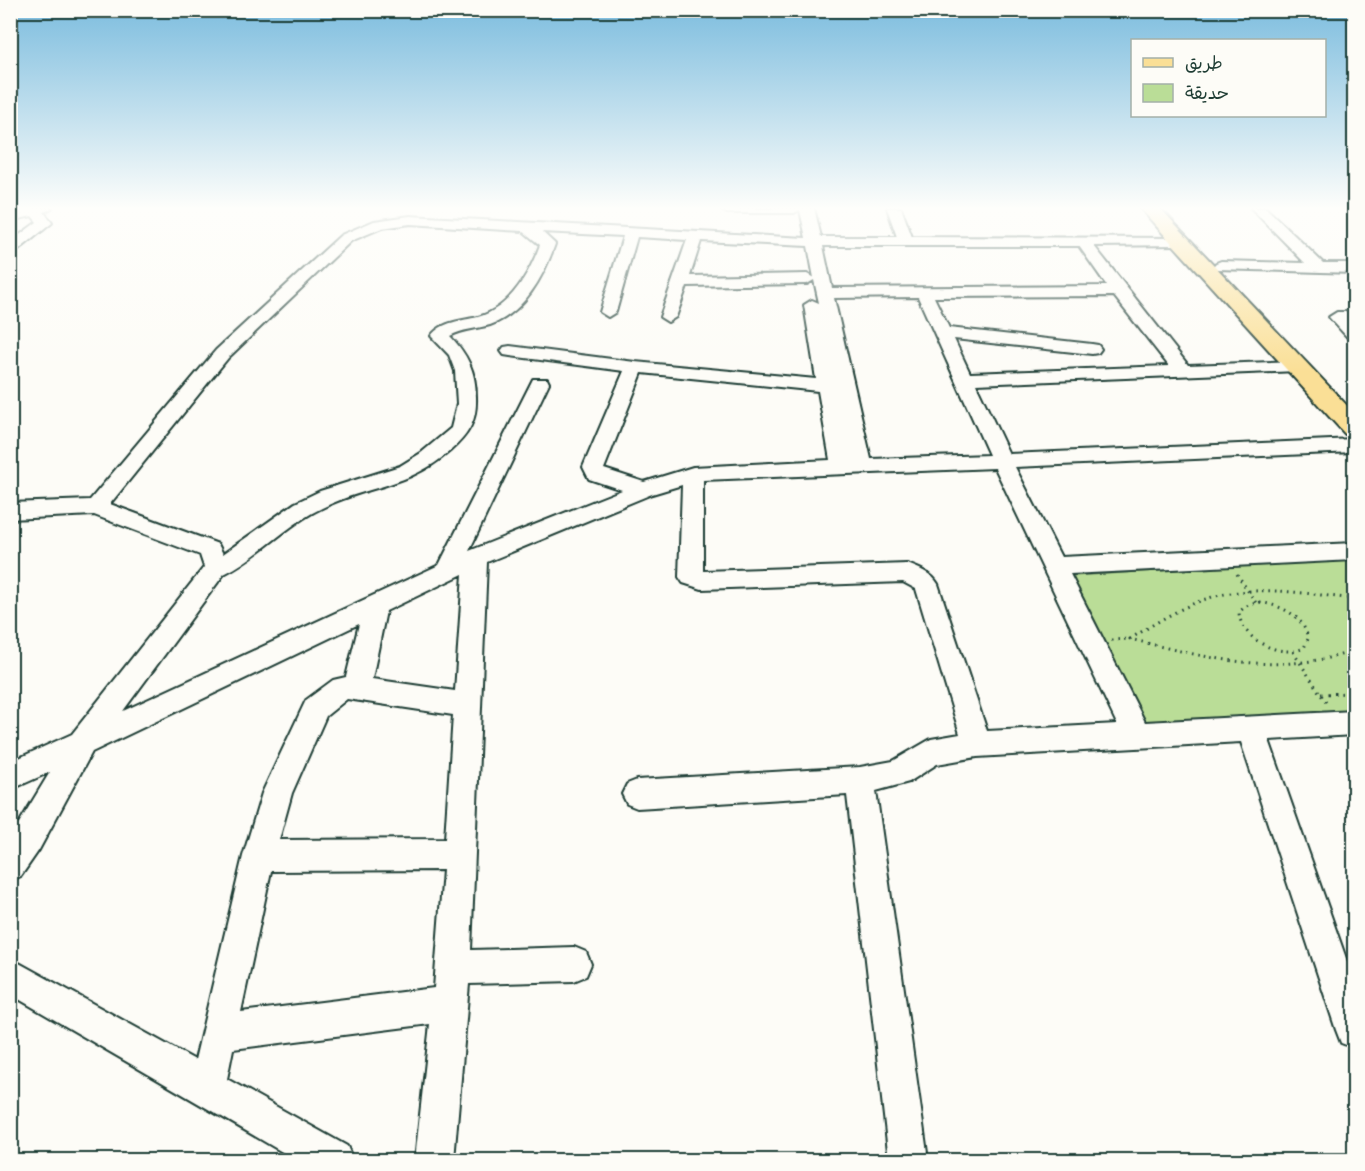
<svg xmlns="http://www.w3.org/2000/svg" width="1365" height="1171" font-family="Kalam,'Playpen Sans Arabic',sans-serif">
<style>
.green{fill:#badd97;stroke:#6c8d66;stroke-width:1.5}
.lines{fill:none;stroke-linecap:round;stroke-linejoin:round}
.minor-casing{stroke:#1f3d34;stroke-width:4}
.major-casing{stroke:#1f3d34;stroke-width:4}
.path{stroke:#1f3d34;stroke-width:3;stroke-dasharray:1.5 5;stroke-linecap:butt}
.minor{fill:#fdfcf7;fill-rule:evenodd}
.major{fill:#fadf96;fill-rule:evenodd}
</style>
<rect width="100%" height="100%" fill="#fdfcf7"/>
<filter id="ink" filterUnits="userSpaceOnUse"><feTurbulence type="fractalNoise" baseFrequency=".0167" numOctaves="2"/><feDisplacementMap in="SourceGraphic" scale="12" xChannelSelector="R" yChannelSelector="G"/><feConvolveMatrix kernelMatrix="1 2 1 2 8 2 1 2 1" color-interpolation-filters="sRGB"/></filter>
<g filter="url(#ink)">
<polygon class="green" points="1354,559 1354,711 1143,723 1070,576"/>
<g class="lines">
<defs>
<g id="minor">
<polygon points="27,208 52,208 44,212 52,223 15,253 10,254 10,242 37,222 32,216 10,221 10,213"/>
<path d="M814,208L821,237H897L887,208H901L912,237L1184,238L1186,241L1184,244L1179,245L1094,246L1188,365L1297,361L1303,362L1306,366L1303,370L1297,371L976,384L1009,454L1354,439V452L1015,467L1061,557L1354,543V560L1070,574L1145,722L1354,711V735L1269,740L1354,981V1048L1341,1043L1336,1030L1241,742L977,757L937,764L909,782L876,791L928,1160H889L847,795L637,808L627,804L622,794L627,784L637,780L860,767L893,761L931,739L960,734L916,589L903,582L702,589L683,583L679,577L682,485L652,494L487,562L471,950L574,947L586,952L591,964L586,976L574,981L469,984L454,1160H415L430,1024L233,1049L227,1079L347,1146L353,1160H296L10,994V958L195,1060L243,856L262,793L306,700L333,680L346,677L359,624L92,752L39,850L21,876L10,881V838L50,772L10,790V762L72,734L204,567L200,555L94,515L10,519V503L90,500L216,350L341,235L374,221L410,216L806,238L800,210L794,213H727L720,209ZM410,224L523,231L540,245C529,274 510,308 478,317C462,321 442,321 431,336L449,355L455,371L457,404L451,428L421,453L400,466L320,491L295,503L223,554L218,544L110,504L228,358L351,241L382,228ZM542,232L623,236L600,312L608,317L616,312L637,237L687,240L660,317L668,322L676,317L687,286L807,284L814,280L819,303L812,300L804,305L816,379L635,362L510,346L504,347L501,351L504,355L510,356L624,371L583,467L589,479L622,490L469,551L549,383L547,379H533L439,565L123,711L224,574C260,556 286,525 322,508C368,485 408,488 450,451C468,435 477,422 476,397C476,371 467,354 450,336C462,329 476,329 490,325C524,313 544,276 555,244ZM701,241L808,246L814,278L807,274L690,276ZM823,246H1079L1107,286L832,288ZM1114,296L1169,366L970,373L954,339L1092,354L1098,353L1101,349L1098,345L1092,344L949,328L934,297ZM918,297L989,455L871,459L834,298ZM642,373L818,391L830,460L693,467L644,482L604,469ZM995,468L1117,724L987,731L938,584C932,573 918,568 907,564L703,571V480ZM463,574L455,691L372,679L386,611ZM347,699L453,715L445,839L279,840L292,793L326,716ZM443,870L434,988L241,1012L271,871Z"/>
<polygon points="1251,208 1266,208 1323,263 1354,263 1354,273 1216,269 1213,266 1216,263 1221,261 1305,263"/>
<polygon points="1337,312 1354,312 1354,322 1352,322 1354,325 1354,339 1348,338 1329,317"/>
</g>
<polygon id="major" points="1140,208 1160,208 1354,413 1354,436 1345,434"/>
</defs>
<use href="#minor" class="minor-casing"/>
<use href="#major" class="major-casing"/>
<g class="path">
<polyline points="1237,574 1256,603"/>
<path d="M1354,599C1310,594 1260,585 1216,596C1185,604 1157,622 1130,639C1209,658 1274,677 1354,651"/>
<path d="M1260,602C1281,606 1304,615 1308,639L1304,648C1280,659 1240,639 1239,612L1246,606Z"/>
<polyline points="1111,640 1130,639"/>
<polyline points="1293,652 1327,704"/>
<polyline points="1321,694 1354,693"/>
</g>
<use href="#minor" class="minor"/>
<use href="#major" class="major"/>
</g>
</g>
<linearGradient id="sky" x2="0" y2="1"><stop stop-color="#7bbcde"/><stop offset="0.56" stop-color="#fefefb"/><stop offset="1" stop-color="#fefefb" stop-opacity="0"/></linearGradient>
<rect width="1365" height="372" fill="url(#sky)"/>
<rect width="1365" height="1171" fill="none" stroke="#fdfcf7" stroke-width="36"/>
<rect x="18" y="18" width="1329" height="1135" fill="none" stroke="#1f3d34" stroke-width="2" filter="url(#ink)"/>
<rect x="1131" y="39" width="195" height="78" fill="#fdfcf7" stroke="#a4b0a9" stroke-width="1.5"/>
<rect x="1143" y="58" width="30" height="9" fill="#fadf96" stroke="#a4b0a9" stroke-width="1.5"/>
<text x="1185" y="69" font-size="18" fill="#1f3d34">طريق</text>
<rect x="1143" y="84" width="30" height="18" fill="#badd97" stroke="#a4b0a9" stroke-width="1.5"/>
<text x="1185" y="99" font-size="18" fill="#1f3d34">حديقة</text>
</svg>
